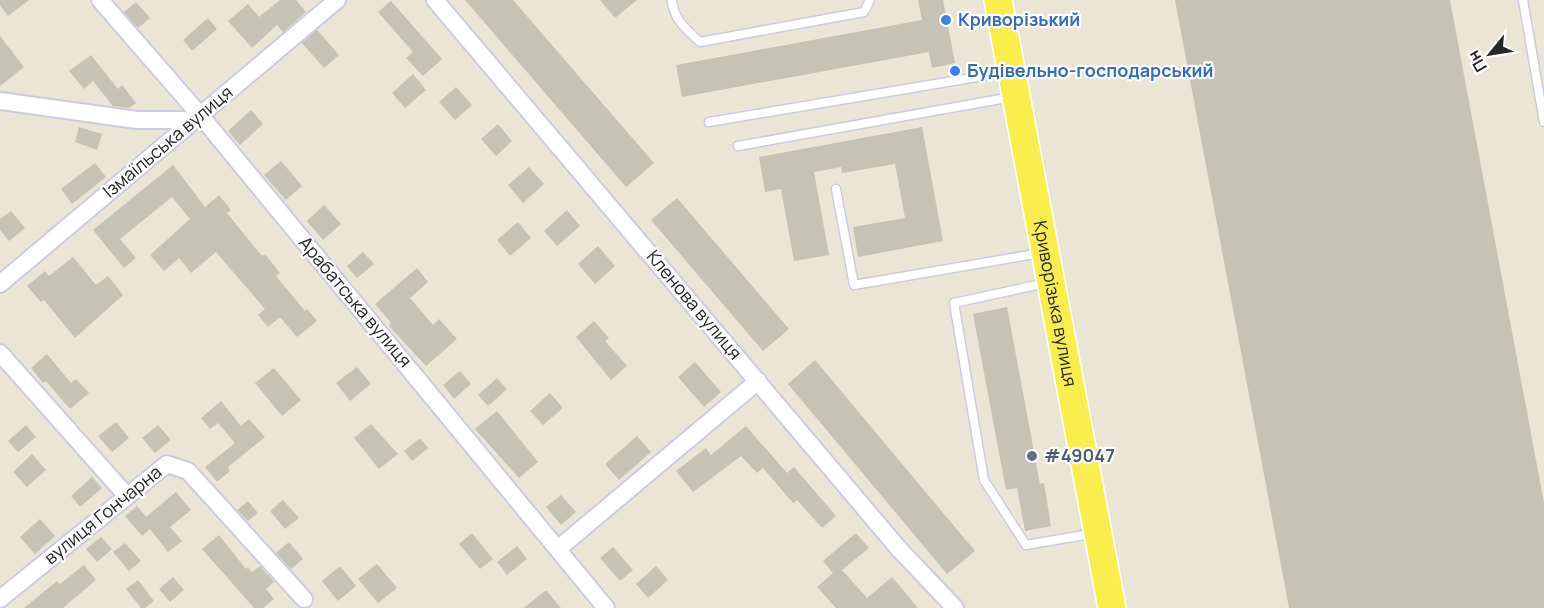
<svg xmlns="http://www.w3.org/2000/svg" width="1544" height="608" font-family="Manrope,sans-serif">
<style>
.building{fill:#c5c2b6}
.lines{fill:none;stroke-linecap:round;stroke-linejoin:round}
.lane-casing{stroke:#cccce1;stroke-width:11}
.street-casing{stroke:#cccce1;stroke-width:20}
.primary-casing{stroke:#fff;stroke-width:30}
.lane{stroke:#fff;stroke-width:8}
.street{stroke:#fff;stroke-width:16}
.primary{stroke:#f9ee4d;stroke-width:27}
.shop-dot{fill:#3f7fe0;stroke:#fff;stroke-width:2}
.service-dot{fill:#5c6f8a;stroke:#fff;stroke-width:2}
.labels{text-anchor:middle;stroke-width:4.5;stroke-linejoin:round;paint-order:stroke}
.shop-label{font-size:18px;font-weight:bold;fill:#366cbe;stroke:#fff;text-anchor:start}
.street-label{font-size:18px;fill:#262626;stroke:#fff}
.service-label{font-size:18px;font-weight:bold;fill:#4e5e75;stroke:#fff;text-anchor:start}
</style>
<rect width="100%" height="100%" fill="#ebe5d6"/>
<g class="building">
<polygon points="0,0 29,0 8,16 0,5"/>
<polygon points="280,0 296,0 306,12 283,32 277,25 252,48 228,21 248,4 259,17"/>
<polygon points="465,0 513,0 654,163 626,187"/>
<polygon points="600,0 637,0 615,18"/>
<polygon points="918,0 943,0 955,63 932,68 929,52 682,97 676,65 922,20"/>
<polygon points="1175,0 1450,0 1544,503 1544,608 1289,608"/>
<polygon points="391,1 442,59 423,76 406,58 413,52 378,12"/>
<polygon points="136,2 150,18 138,28 124,12"/>
<polygon points="208,18 217,29 192,51 183,40"/>
<polygon points="317,30 339,55 324,68 302,43"/>
<polygon points="0,36 24,67 0,86"/>
<polygon points="91,55 118,89 122,85 136,103 129,108 113,106 93,81 84,89 69,71"/>
<polygon points="413,74 426,90 405,108 392,93"/>
<polygon points="456,87 472,105 455,120 439,102"/>
<polygon points="251,110 263,124 240,145 228,131"/>
<polygon points="498,124 512,141 496,156 481,139"/>
<polygon points="79,127 102,134 97,150 75,142"/>
<polygon points="922,127 943,241 858,257 853,227 905,218 895,164 842,173 841,167 814,172 829,255 794,261 781,189 765,192 759,157"/>
<polygon points="281,161 302,186 286,200 264,175"/>
<polygon points="95,163 106,177 72,204 61,189"/>
<polygon points="173,165 205,207 219,195 231,210 227,213 262,256 265,254 280,273 276,276 305,311 307,309 317,321 297,337 280,317 268,327 258,315 265,309 216,252 191,273 179,258 164,271 150,255 190,219 172,197 120,239 136,258 124,268 93,230"/>
<polygon points="529,167 544,184 523,203 508,185"/>
<polygon points="677,198 789,329 763,351 651,220"/>
<polygon points="324,205 341,224 323,240 307,221"/>
<polygon points="567,210 580,226 557,246 544,231"/>
<polygon points="11,211 25,228 9,241 0,230 0,219"/>
<polygon points="518,222 531,238 510,256 497,240"/>
<polygon points="598,246 615,266 595,284 578,264"/>
<polygon points="363,252 374,264 357,278 347,266"/>
<polygon points="73,257 96,285 108,276 123,295 75,338 44,300 41,302 27,286 45,271 49,276"/>
<polygon points="417,268 428,282 410,298 433,325 439,319 457,339 426,366 389,326 391,323 375,304"/>
<polygon points="1007,307 1040,484 1044,483 1051,526 1025,531 1017,488 1006,490 973,314"/>
<polygon points="594,321 609,338 605,341 627,366 611,380 576,337"/>
<polygon points="47,354 71,383 76,379 89,393 70,409 46,381 43,383 31,368"/>
<polygon points="815,360 975,551 947,574 788,384"/>
<polygon points="695,362 721,392 704,407 678,377"/>
<polygon points="357,367 371,384 350,401 336,383"/>
<polygon points="274,368 301,400 282,416 255,383"/>
<polygon points="460,371 471,384 454,399 443,385"/>
<polygon points="497,378 507,389 488,406 478,395"/>
<polygon points="550,393 563,408 543,425 530,411"/>
<polygon points="221,401 241,426 249,419 265,437 228,467 230,471 217,482 205,467 235,443 218,423 210,429 201,418"/>
<polygon points="497,411 538,462 519,478 475,429"/>
<polygon points="116,422 129,438 112,452 98,436"/>
<polygon points="371,424 398,454 379,469 354,438"/>
<polygon points="26,425 36,437 18,452 8,441"/>
<polygon points="158,425 171,440 155,453 142,438"/>
<polygon points="746,426 787,473 794,467 836,516 822,528 797,500 793,503 763,468 757,473 741,456 693,492 676,471 706,448 711,455"/>
<polygon points="637,436 651,452 619,480 605,464"/>
<polygon points="420,438 428,448 412,461 404,451"/>
<polygon points="32,454 46,470 27,487 13,472"/>
<polygon points="92,477 102,488 80,507 71,496"/>
<polygon points="176,492 191,510 170,527 182,541 168,552 150,529 142,536 125,516 137,506 146,517"/>
<polygon points="561,495 576,512 561,525 546,507"/>
<polygon points="283,500 299,518 285,529 270,511"/>
<polygon points="248,501 258,513 248,521 237,510"/>
<polygon points="40,519 55,536 35,554 20,537"/>
<polygon points="472,533 493,559 480,569 459,544"/>
<polygon points="856,533 869,548 842,570 867,598 892,577 918,608 836,608 817,587 833,573 823,561"/>
<polygon points="219,535 246,569 248,567 252,572 260,566 274,582 266,589 274,599 263,608 254,608 202,549"/>
<polygon points="101,537 112,549 97,562 86,549"/>
<polygon points="289,542 303,559 291,569 276,553"/>
<polygon points="125,543 141,561 129,571 113,552"/>
<polygon points="517,546 527,559 507,575 497,562"/>
<polygon points="613,547 633,570 620,581 600,558"/>
<polygon points="377,564 397,588 378,603 358,579"/>
<polygon points="84,565 96,580 63,608 24,608 57,581 60,584"/>
<polygon points="340,566 356,586 338,601 322,581"/>
<polygon points="656,566 668,580 648,598 636,584"/>
<polygon points="173,577 184,590 170,602 159,589"/>
<polygon points="138,580 154,601 145,608 141,608 126,589"/>
<polygon points="546,590 561,608 524,608"/>
</g>
<g class="lines">
<defs>
<g id="lane">
<path d="M672,0C673,19 687,30 700,42L864,12L870,0"/>
<polyline points="1523,0 1544,122"/>
<polyline points="709,122 1007,72"/>
<polyline points="738,146 1012,97"/>
<polyline points="836,189 854,285 1041,253"/>
<polyline points="1046,283 954,303 984,480 1026,545 1096,533"/>
</g>
<g id="street">
<polyline points="100,0 200,115 606,608"/>
<polyline points="435,0 899,549 955,608"/>
<polyline points="0,101 137,120 193,120"/>
<polyline points="0,284 337,0"/>
<polyline points="0,353 126,495"/>
<polyline points="559,548 758,381"/>
<polyline points="0,599 167,464 188,471 304,599"/>
</g>
<g id="primary">
<path id="s1" d="M998,0L1112,608"/>
</g>
</defs>
<use href="#lane" class="lane-casing"/>
<use href="#street" class="street-casing"/>
<use href="#primary" class="primary-casing"/>
<use href="#lane" class="lane"/>
<use href="#street" class="street"/>
<use href="#primary" class="primary"/>
</g>
<g class="shop-dot">
<circle cx="946" cy="20" r="6"/>
<circle cx="955" cy="71" r="6"/>
</g>
<circle class="service-dot" cx="1032" cy="456" r="6"/>
<g class="labels">
<g class="shop-label">
<text x="958" y="26">Криворізький</text>
<text x="967" y="77">Будівельно-господарський</text>
</g>
<g class="street-label">
<text transform="translate(168 142) rotate(-40)" y="6">Ізмаїльська вулиця</text>
<text transform="translate(355 302) rotate(50)" y="6">Арабатська вулиця</text>
<text dy="6" stroke="none"><textPath href="#s1" startOffset="309">Криворізька вулиця</textPath></text>
<text transform="translate(694 305) rotate(50)" y="6">Кленова вулиця</text>
<text transform="translate(103 515) rotate(-39)" y="6">вулиця Гончарна</text>
</g>
<g class="service-label">
<text x="1044" y="462">#49047</text>
</g>
</g>
<g transform="translate(1490 54) rotate(240)" stroke="#ffffff" stroke-width="4.5" paint-order="stroke">
<path d="M0-4.5L10 22L0 15L-10 22Z" fill="#262626"/>
<text y="-9" font-size="16" font-weight="bold" text-anchor="middle" fill="#262626">Пн</text>
</g>
</svg>
